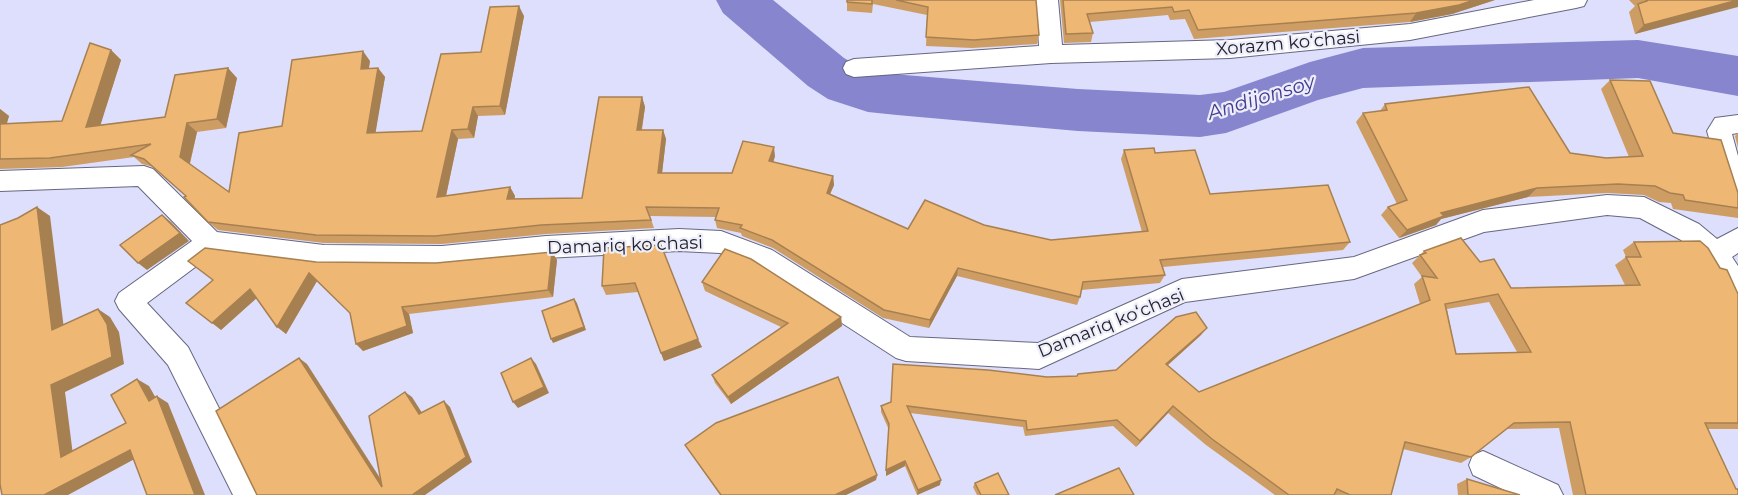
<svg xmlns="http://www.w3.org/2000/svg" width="1738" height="495" font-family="Montserrat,sans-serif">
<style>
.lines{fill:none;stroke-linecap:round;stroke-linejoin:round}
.river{fill:#8685ce;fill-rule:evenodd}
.minor-casing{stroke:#666780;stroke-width:2}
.minor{fill:#fff;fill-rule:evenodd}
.wall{fill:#ce9d64;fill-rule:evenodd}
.shaded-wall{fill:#a78051}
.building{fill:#efb774;stroke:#a78051;stroke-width:1.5;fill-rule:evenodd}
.labels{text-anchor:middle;stroke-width:4.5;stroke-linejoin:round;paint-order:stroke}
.street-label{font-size:18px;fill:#23232e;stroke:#edeefa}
.water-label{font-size:20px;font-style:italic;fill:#453c92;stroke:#edeefa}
</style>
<rect width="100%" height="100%" fill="#dedffc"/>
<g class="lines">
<polygon class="river" points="716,0 773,0 844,58 868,72 1078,89 1200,95 1224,92 1310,62 1363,48 1638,40 1738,56 1738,96 1638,78 1363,88 1318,100 1226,133 1200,137 1078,131 897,115 868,112 828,99 808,86 723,13"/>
<defs>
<g id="minor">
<polygon points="1036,0 1058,0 1062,45 1230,40 1410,24 1534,0 1587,0 1584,6 1576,8 1410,40 1230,58 1051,63 854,77 846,74 843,68 846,62 854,59 1039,46"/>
<polygon points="1738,115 1738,133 1732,134 1738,156 1738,208 1729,205 1726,198 1707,131 1715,118"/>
<polygon points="144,166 153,169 217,232 324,245 442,246 546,236 679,229 721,231 772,250 910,337 1038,343 1182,279 1354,257 1483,210 1607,195 1644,197 1699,224 1717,239 1738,228 1738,253 1732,257 1738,266 1738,310 1729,306 1721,285 1707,262 1681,240 1640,218 1607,215 1484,232 1354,279 1185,302 1039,369 906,361 896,358 754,266 720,253 679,251 546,258 442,268 324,267 214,253 147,303 188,347 263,495 233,495 168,365 119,309 115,301 119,293 192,241 138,186 0,191 0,171"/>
<polygon points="1483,451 1558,485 1563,495 1515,495 1473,475 1469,465 1473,455"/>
</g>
</defs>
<use href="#minor" class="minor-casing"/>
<use href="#minor" class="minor"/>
</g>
<g class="wall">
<polygon points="847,0 1036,0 1039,35 1037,44 972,48 926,46 927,15 873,4 872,13 847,11"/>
<polygon points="1060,0 1495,0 1452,14 1410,22 1194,39 1185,19 1170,20 1168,15 1090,22 1093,33 1091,42 1064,43"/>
<polygon points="1629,0 1738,0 1635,34 1629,12 1635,6"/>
<polygon points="524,16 505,115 478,116 474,138 458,139 446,196 510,187 515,196 514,199 582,198 642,97 645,107 642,130 663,130 666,139 662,173 732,173 775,156 773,162 833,176 834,185 830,194 908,229 984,225 1051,240 1142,232 1121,159 1124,150 1155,153 1210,194 1350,242 1343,250 1163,267 1165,275 1160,283 1081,290 1080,297 1077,305 957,276 929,328 883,318 773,248 742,236 741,233 717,228 715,220 716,217 650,216 654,228 546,234 442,244 324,243 218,230 208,222 186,196 154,167 142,164 134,157 62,167 0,169 0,109 9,116 6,124 62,121 111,50 121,60 100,125 165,117 237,78 226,128 197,132 190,164 229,192 282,126 370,61 369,68 378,68 385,77 375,132 422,131 481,52"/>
<polygon points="1610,80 1673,133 1738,193 1738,218 1673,209 1671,203 1659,202 1644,195 1607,193 1528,197 1441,219 1436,225 1399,238 1381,215 1388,207 1397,204 1356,122 1363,113 1380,111 1385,104 1570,153 1606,158 1629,157 1601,89"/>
<polygon points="1738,133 1738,148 1735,136"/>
<path d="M1634,242L1720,268L1738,294V429H1708L1738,495H1573L1559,428L1507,429L1471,457L1461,463L1403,449L1391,495H1275L1206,445L1168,413L1136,447L1113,426L1025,436L1023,427L910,413L940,485L917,495L905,466L886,476L889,430L881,412V406L1047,377L1077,376L1078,374L1116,370L1201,335L1167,366L1199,392L1420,304L1414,284L1422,277L1412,263L1424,251L1480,262L1511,288L1625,285L1615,265L1626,257L1623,250ZM1489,302L1517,352L1456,354L1447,309Z"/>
<polygon points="604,248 702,347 664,361 638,292 606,295 602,286"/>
<polygon points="552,252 557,260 553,297 409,314 413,333 363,351 350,313 317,281 286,334 256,298 221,330 213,280 316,262 436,263"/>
<polygon points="702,282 841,317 842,326 731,404 715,383 712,375 781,327 705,291"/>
<polygon points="685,445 877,475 876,480 846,495 720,495"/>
<polygon points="1467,479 1520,495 1458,495 1457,484"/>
<polygon points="975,483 1009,495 977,495 973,487"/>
</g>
<g class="shaded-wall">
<polygon points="1474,0 1495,0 1452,14 1410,22 1416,13"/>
<polygon points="1738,0 1738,7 1635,34 1644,25"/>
<polygon points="519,6 524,16 505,115 500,106"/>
<polygon points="111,50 121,60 97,136 86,127"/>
<polygon points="363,51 370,61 367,78 361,69"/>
<polygon points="228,68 237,78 226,128 217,119"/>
<polygon points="378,68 385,77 374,142 367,133"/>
<polygon points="642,97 645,107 640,139 637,130"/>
<polygon points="473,107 478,116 474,138 468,129"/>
<polygon points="0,109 9,116 4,134 0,131"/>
<polygon points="187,123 197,132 189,166 180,157"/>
<polygon points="452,130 458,139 444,205 437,197"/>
<polygon points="663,130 666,139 661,182 658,173"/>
<polygon points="774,147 775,156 771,170 769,161"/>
<polygon points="833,176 834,185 827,201 827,193"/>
<polygon points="510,187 515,196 513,207 507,199"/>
<polygon points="1537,188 1528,197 1441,219 1436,225 1399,238 1407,230 1441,213"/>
<polygon points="37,207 50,216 65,337 52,330"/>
<polygon points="162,215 171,222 189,241 147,270 138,263"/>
<polygon points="552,252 557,260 553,297 548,290"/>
<polygon points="958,268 957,276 929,328 930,320"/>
<polygon points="309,273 317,281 286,334 277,327"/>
<polygon points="250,289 259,296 221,330 212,323"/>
<polygon points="574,299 577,303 586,330 553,343 551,339"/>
<polygon points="402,307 409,314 413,333 363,351 356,344"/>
<polygon points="98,309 110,317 119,332 124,364 65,392 74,463 61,457 51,385"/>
<polygon points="841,317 842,326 731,404 728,397"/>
<polygon points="1207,328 1201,335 1161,371 1166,364"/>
<polygon points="698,339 702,347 664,361 661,353"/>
<polygon points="299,358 307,364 389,492 382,487"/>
<polygon points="531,358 536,364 549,393 518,408 513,402"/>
<polygon points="137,379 149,386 161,407 149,401"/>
<polygon points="405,392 412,397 426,419 419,414"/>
<polygon points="157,396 168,403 205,495 195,495"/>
<polygon points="444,401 450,407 472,462 425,495 412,495"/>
<polygon points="1173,406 1168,413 1136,447 1140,441"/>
<polygon points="130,450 142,455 68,495 44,495"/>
<polygon points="905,461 905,466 886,476 886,470"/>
<polygon points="877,475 876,480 846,495 835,495"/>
<polygon points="941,480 940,485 917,495 918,490"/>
</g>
<g class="building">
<polygon points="847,0 872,0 872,4 847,2"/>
<polygon points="896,0 1036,0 1039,35 974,40 926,37 928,7"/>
<polygon points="1063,0 1474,0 1459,5 1416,13 1198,30 1189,10 1174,12 1172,7 1087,14 1093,33 1066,34"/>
<polygon points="1646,0 1738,0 1644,25 1638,4 1647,1"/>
<polygon points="519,6 500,106 473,107 468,129 452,130 437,197 510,187 507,199 582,198 599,97 642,97 637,130 663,130 658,173 732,173 743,141 774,147 769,161 833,176 827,193 908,229 925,200 984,225 1051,240 1148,231 1124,150 1154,148 1155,153 1195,150 1210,194 1328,185 1350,242 1160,260 1165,275 1083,282 1080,297 958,268 930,320 884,310 772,240 740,228 742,225 715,220 719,208 646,207 651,220 541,225 435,236 316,235 208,222 184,197 186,196 144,159 131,155 151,144 50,158 0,159 0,124 62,121 90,43 111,50 86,127 165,117 175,75 228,68 217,119 187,123 180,157 229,192 239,133 282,126 292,60 363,51 361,69 378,68 367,133 422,131 441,54 481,52 490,7"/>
<polygon points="1610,80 1650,81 1673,133 1721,140 1738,193 1738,208 1685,200 1683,195 1670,193 1655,186 1618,184 1537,188 1441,213 1444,216 1407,230 1388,207 1407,200 1363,113 1387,110 1385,104 1529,87 1570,153 1606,158 1643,156"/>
<polygon points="37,207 52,330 98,309 107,324 112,357 51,385 61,457 126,423 111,395 137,379 149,401 157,396 195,495 147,495 130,450 44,495 2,495 0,484 0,225 18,218"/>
<polygon points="162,215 180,233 138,263 120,245"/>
<path d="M1461,238L1480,262L1494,259L1511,288L1640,285L1626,257H1641L1634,242L1700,241L1708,248L1720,268L1727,270L1738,294V423H1705L1736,489H1738V495H1586L1570,422L1514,423L1471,457L1405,442L1391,495H1350L1337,489L1334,495H1289L1212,439L1173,406L1140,441L1117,420L1027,430L1026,421L907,406L941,480L918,490L905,461L886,470L889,424L881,406L891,402L893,364L988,370L1047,377L1077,376L1078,374L1116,370L1176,317L1196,312L1207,328L1166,364L1199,392L1430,300L1422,276L1437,278L1420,255L1426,253L1424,251ZM1498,294L1531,352L1456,354L1445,304Z"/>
<polygon points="661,245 698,339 661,353 635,283 602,286 604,248"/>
<polygon points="205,248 316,262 436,263 552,252 548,290 402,307 407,326 356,344 350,313 309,273 277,327 250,289 212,323 186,303 213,280 188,261"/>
<polygon points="725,249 751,259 841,317 728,397 712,375 788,323 702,282"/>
<polygon points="574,299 584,327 551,339 542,311"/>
<polygon points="299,358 382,487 369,416 405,392 419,414 444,401 466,457 412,495 257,495 216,411"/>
<polygon points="531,358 544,387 513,402 501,373"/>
<polygon points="838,377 877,475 835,495 721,495 685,445 716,423"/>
<polygon points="1119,468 1134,495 1055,495"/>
<polygon points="998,473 1009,495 981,495 975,483"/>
<polygon points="1467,479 1520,495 1468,495"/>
</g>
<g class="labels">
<g class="street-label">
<text transform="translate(1288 43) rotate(-5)" y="6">Xorazm koʻchasi</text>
<text transform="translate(625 245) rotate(-2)" y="6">Damariq koʻchasi</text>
<text transform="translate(1111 323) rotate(-22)" y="6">Damariq koʻchasi</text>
</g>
<g class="water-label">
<text transform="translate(1261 97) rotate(-17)" y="7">Andijonsoy</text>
</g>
</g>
</svg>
